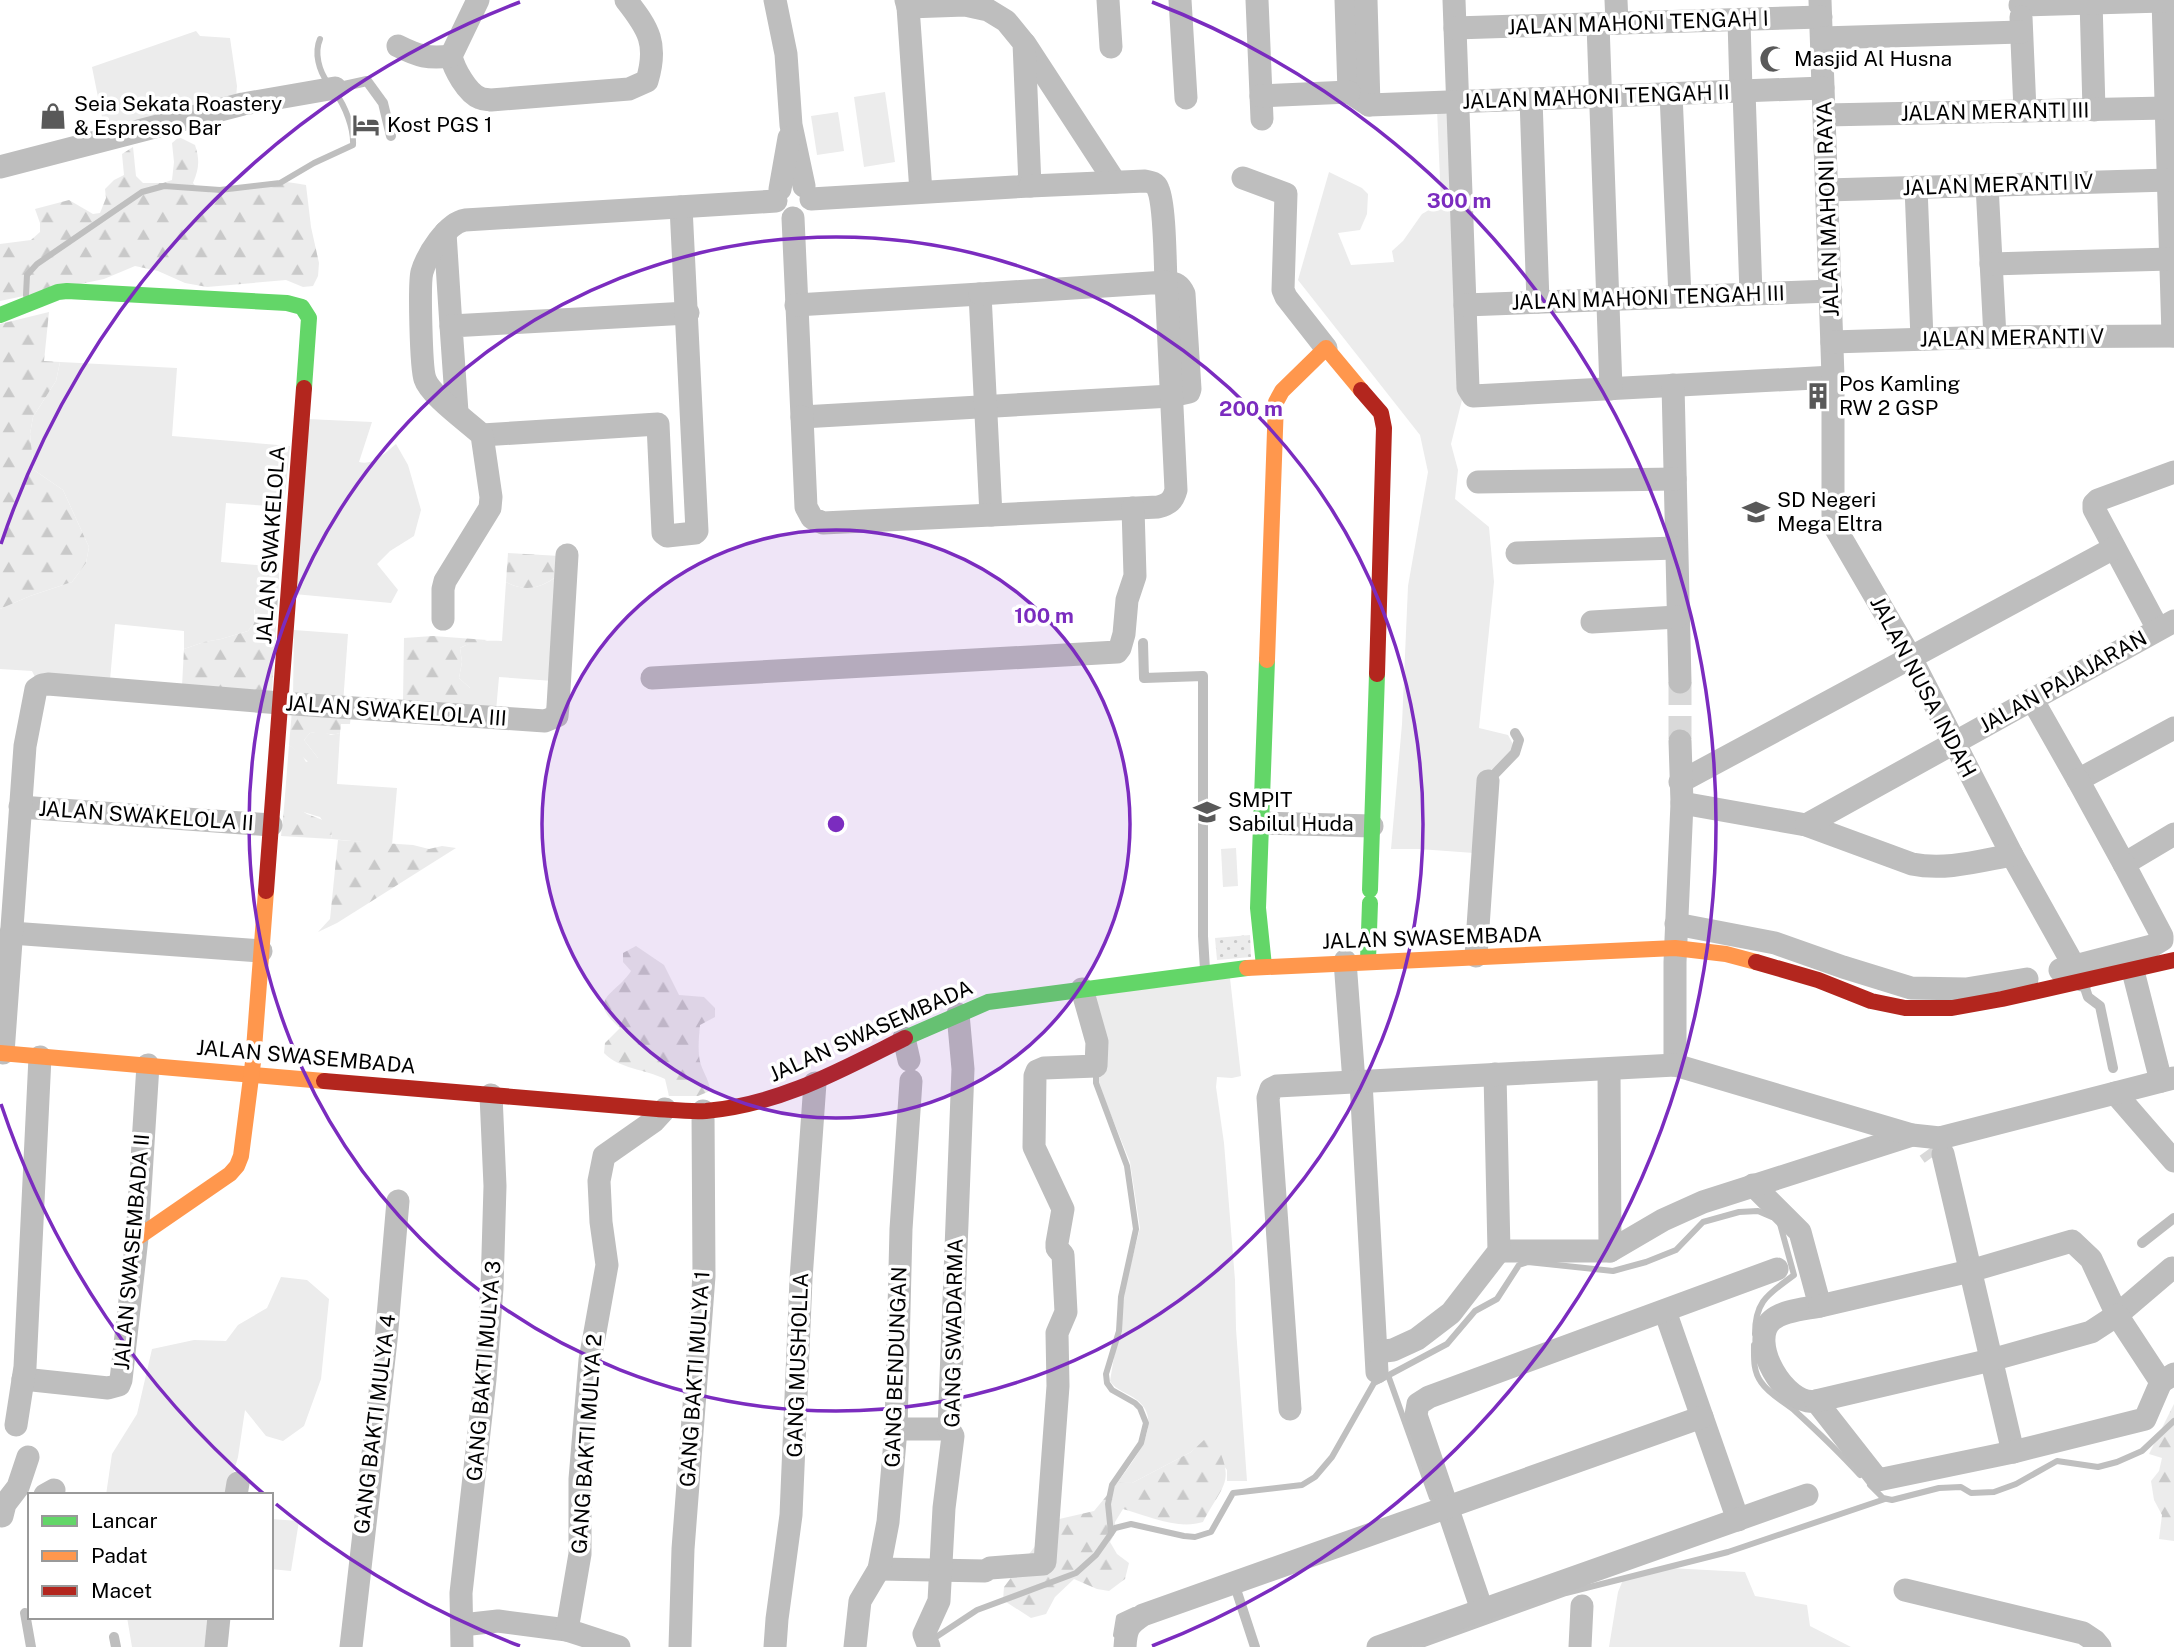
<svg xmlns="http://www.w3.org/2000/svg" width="2174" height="1647" font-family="'Public Sans',sans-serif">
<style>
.grass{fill:#ececec}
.forest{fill:url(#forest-firs)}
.garden{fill:url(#garden-dots)}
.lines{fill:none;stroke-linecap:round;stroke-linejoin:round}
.stream{stroke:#bfbfbf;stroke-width:6}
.street-tunnel{stroke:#d9d9d9;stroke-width:23;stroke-dasharray:23 11;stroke-linecap:butt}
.lane{stroke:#bebebe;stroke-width:10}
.street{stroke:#bebebe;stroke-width:23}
.fast{stroke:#63d668;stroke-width:16}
.slow{stroke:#ff974d;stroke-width:16}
.jam{stroke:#b3261e;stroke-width:16}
.ring{fill:none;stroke:#7b2cbf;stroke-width:3.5}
.labels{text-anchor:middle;stroke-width:7;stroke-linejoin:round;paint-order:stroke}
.street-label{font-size:21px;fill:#000;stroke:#fff}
.poi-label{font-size:21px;fill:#000;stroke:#fff;text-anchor:start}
.centre{fill:#7b2cbf;stroke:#fff;stroke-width:3.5}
.ring-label{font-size:21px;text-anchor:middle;font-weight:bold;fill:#7b2cbf;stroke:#fff;stroke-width:7;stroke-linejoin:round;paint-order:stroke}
</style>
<defs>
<pattern id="forest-firs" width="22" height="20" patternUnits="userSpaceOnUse" patternTransform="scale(1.75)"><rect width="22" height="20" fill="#ececec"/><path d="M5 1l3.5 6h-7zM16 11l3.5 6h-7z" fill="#c9c9c9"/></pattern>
<pattern id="garden-dots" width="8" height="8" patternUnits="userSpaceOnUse" patternTransform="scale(1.75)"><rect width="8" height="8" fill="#ececec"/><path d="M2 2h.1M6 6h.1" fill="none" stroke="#c9c9c9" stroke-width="1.8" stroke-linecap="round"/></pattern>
</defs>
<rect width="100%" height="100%" fill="#fff"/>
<g class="grass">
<polygon points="196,31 200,36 230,38 237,86 236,98 105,132 92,67"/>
<polygon points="885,92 895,162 864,167 854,97"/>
<polygon points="1450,108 1463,396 1451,444 1458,470 1455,499 1489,527 1494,582 1479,728 1508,735 1514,746 1505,761 1480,777 1474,853 1419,849 1391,849 1402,724 1408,586 1428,472 1420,435 1298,280 1329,172 1362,188 1368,194 1367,214 1360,230 1338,233 1351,265 1394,262 1392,251 1403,241 1422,214 1441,203 1437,109"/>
<polygon points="838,112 844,151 817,155 811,116"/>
<polygon points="60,362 177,368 172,436 290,446 284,507 226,503 221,562 279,567 279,580 254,610 255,621 248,631 221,639 204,642 184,649 184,631 115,624 110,680 35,677 32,671 0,669 0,609 30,596 72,582 86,563 89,547 63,490 34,470 30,434 33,417 56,381"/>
<path d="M307,419L372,422L359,462C373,466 385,453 396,444L408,465L421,510L414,536L390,551L377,564L398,590L391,603L294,594Z"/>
<path d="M557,576L553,681L499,677L496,711L463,707L470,688L459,678L462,662L460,648C472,641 488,640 502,641L506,582C524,592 540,589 557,576Z"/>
<polygon points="294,630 348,634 343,704 293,698"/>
<path d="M321,731L331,735L340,733L337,784L397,788L392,845L332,839V835L320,817C305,813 299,809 284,808L289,745L302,755L306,762L318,758L304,740L310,733Z"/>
<polygon points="1236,848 1238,886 1223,887 1221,849"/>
<path d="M1230,978L1241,1076L1232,1078L1217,1077L1216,1087L1224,1143L1235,1280L1236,1329L1247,1481H1227V1470L1205,1440L1191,1452L1132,1483L1118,1482C1132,1462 1166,1422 1137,1400C1128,1393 1115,1390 1110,1381L1127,1279L1140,1228L1130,1162L1098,1083L1090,996Z"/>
<polygon points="281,1277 307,1280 329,1299 321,1379 304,1426 283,1441 266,1436 245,1410 238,1457 227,1495 106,1495 112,1454 137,1414 152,1349 194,1340 226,1341 238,1325 267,1308"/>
<polygon points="271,1519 299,1521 291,1571 271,1569"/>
<polygon points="1669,1568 1745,1572 1755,1596 1807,1605 1810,1626 1851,1647 1609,1647 1618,1592 1623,1580"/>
<polygon points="127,1617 209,1617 205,1647 132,1647"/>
</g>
<g class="forest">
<path d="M179,137L195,145C200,160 199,169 193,183C209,205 256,183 278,182C287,181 297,184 306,185L311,227L319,263L318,276L313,286L303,287L286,280L207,287L185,283L158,271L135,266L104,279L0,301V244L31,240L40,232V223L35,209L69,200L93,214L100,213L106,198L105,189L114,180L124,175L122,154L133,147L136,176L143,183H163L172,180L174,162L172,143Z"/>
<polygon points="49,312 44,361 60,362 56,381 33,417 30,434 34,470 63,490 89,547 86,563 72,582 30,596 0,609 0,324"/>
<path d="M508,553L560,556L557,576C539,589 525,592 506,582Z"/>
<polygon points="279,580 272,691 182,686 184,649 204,642 221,639 248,631 255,621 254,593 268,583"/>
<path d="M433,636L487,640C478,645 469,642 460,648L462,662L459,678L470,688L471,699L463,707L403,701L404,638Z"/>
<path d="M292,710L351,714L350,724H341L340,733C329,737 322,730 310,733L304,740L318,758L319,765L313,766L289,745Z"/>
<polygon points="294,806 307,814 328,822 331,829 332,839 281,836 284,808"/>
<polygon points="338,840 413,845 429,849 442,846 456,848 337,923 318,932 330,919"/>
<path d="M636,946L664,965L679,995L704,997L715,1008V1017L700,1025C699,1037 697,1053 701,1065C704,1074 710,1082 710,1091L698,1096H669L665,1079C645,1069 619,1069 604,1053L605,1043L620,1028C585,998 616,995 631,971L623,962V953Z"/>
<polygon points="2174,1404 2174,1541 2159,1539 2162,1515 2154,1500 2151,1481 2159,1471 2162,1458 2149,1454"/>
<path d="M1204,1440L1215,1441C1236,1483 1223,1484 1203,1522C1178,1530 1148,1516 1123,1509L1115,1522V1533L1110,1542L1117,1554L1129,1563L1125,1579L1109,1591L1097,1589L1074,1579L1055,1597L1046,1614L1031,1618L1003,1600L1004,1587L1055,1520L1094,1511L1118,1482L1132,1483L1191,1452Z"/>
</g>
<polygon class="garden" points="1250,935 1251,957 1217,960 1215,938"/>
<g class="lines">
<g class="stream">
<path d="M320,39C314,53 319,71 328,83"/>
<path d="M26,295L27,275L37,264L142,192L164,186L220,190L280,183L314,163L353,145C354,128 345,106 335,92"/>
<polyline points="1096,1073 1096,1083 1127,1166 1136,1229 1121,1297 1119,1331 1106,1374 1107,1383 1112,1390 1135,1403 1140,1408 1146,1423 1141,1443 1112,1485 1108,1504 1111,1533"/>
<path d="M1755,1334C1755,1300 1769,1294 1794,1275L1780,1224"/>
<path d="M1754,1345C1754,1358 1753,1371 1761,1382C1769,1394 1783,1401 1794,1410C1817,1431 1839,1452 1860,1475"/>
<polyline points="1388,1375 1432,1498"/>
<polyline points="1870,1485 1883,1498 1892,1500 1939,1488 1961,1487 1971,1493 1994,1492 2016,1484 2057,1461 2098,1467 2117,1462 2142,1451 2174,1421"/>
<polyline points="1116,1635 1119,1617 1134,1610"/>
<polyline points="930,1641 977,1610 1076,1573 1096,1555 1115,1528 1131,1524 1184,1536 1195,1537 1211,1532 1233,1493 1302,1485 1315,1477 1332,1457 1374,1383 1447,1344 1475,1311 1497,1299 1519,1265 1528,1262 1613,1271 1646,1262 1676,1250 1703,1222 1739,1212 1758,1211 1772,1217"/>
<polyline points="1416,1647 1566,1593 1728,1552 1885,1499"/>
</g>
<g class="street-tunnel">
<polyline points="1680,682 1680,741"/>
<polyline points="1929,1149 1934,1156"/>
</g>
<g class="lane">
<polyline points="335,88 367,81 383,103 391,136"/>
<polyline points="1143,643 1144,678 1203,676 1203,936 1205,970"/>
<polyline points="1488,781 1515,753 1519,740 1515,733"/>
<polyline points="2084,985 2088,997 2100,1006 2113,1068"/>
<polyline points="2142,1243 2174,1218"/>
<polyline points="1234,1583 1255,1647"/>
<polyline points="25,1613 31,1647"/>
<polyline points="114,1637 116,1647"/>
</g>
<g class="street">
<path d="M478,0L451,56C454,69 467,93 480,98C484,100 488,99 491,100L629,89L647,81C658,44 649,29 626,0"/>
<polyline points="775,0 786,54 791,125 804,186"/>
<polyline points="1108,0 1111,47"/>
<polyline points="1180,0 1186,98"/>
<polyline points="1257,0 1262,119"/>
<polyline points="1346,0 1349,92"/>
<polyline points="1454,0 1468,388 1473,396 1833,377"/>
<polyline points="1616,0 1617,23"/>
<polyline points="1820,0 1833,377 1833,524 1911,658 2012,855 2082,980"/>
<polyline points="2091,0 2094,110"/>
<polyline points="2163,0 2173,336"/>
<polyline points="2020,5 2163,1"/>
<polyline points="908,7 921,192"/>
<polyline points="2021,17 2025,111"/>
<polyline points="1739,20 1741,91"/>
<polyline points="1598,24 1611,389"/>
<polyline points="1455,28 1821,17"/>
<polyline points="1822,38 2021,32"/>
<polyline points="1025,44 1115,182"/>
<path d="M398,46C418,56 428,59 451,56"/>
<polyline points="1744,91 1751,294"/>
<polyline points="1349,92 1369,105 1366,0"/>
<polyline points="1671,94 1680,297"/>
<polyline points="1261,96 1349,92"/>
<polyline points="1531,99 1538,302"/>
<polyline points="1369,105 1823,88"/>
<polyline points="1825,115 2166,108"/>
<polyline points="0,167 243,104 335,88"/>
<polyline points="1243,178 1286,194 1283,290 1286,297 1326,348"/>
<polyline points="1987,185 1995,337"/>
<polyline points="1916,187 1922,339"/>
<polyline points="780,189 789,138"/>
<polyline points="1827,190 2169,180"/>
<polyline points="811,199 1030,186 1024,43 1006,21 988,10 965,5 908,7 906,0"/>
<path d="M793,218L802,417L1171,396L1189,392L1190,389L1184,294C1180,285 1176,283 1166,282C1165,261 1165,205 1158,189C1156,183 1151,182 1145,181L1030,186"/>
<polyline points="445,233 451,326"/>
<polyline points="1991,264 2171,259"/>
<polyline points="796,305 980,294 991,515"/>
<polyline points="1465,305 1831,291"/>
<polyline points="1832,342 1995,337 2174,336"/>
<polyline points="1673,385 1680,682"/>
<polyline points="457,412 451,326 688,313"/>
<path d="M802,417L806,507L812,518L823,523L1158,507C1169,504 1173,501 1176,490L1166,282L980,294"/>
<polyline points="482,435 658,424 663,533 667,536 695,533 697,531 681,207"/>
<polyline points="1478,482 1675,479"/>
<polyline points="1517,553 1676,548"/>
<path d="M443,619V589L445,581L490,508L491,497L482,435C468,422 430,395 425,379C421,368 419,283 422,272C427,255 447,223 465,220L776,201"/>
<polyline points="1592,622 1677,617"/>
<polyline points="2158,629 2094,509 2094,504 2098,500 2174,472"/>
<polyline points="652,678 1117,652 1120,648 1124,634 1127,600 1135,576 1133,508"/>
<polyline points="2032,699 2078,780 2174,728"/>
<polyline points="2078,780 2124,864 2174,834"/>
<polyline points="1680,782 2114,548"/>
<path d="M1682,803L1806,825L1912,864C1945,871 1979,861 2012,855"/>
<polyline points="20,807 271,825"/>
<polyline points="1261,823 1372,826"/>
<polyline points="1806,825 2174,621"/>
<polyline points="1676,924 1775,943 1843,967 1911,988 1966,989 2027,979"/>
<polyline points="11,933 261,951"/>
<polyline points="1476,956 1488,781"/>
<polyline points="1345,961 1354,1082"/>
<polyline points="2060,970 2152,946 2162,940 2162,936 2124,864"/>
<polyline points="2133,971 2161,1081"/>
<polyline points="904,1038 909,1060"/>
<polyline points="3,1053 25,746 36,689 42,685 48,684 280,703 545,721 557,716 558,706 567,555"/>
<polyline points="1675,1065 1675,962 1682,803 1680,741"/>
<polyline points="1609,1069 1610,1251"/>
<polyline points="1361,1082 1377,1372"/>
<polyline points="2115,1093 2174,1161"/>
<polyline points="1943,1154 2013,1452"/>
<path d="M1753,1185L1800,1232L1820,1306C1806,1309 1784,1310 1772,1320C1747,1341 1785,1407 1816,1401L1878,1480L2013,1452L2145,1419L2161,1382"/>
<polyline points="1499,1251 1610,1251 1663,1220 1703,1202 1912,1135"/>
<polyline points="1820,1306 1970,1271 2072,1241 2091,1259 2117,1315 2172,1268"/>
<polyline points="1665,1311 1738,1520"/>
<polyline points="1377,1352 1393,1350 1417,1339 1451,1313 1499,1251 1495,1074"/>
<polyline points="23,1379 108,1388 119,1385 121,1380 137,1238 148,1065"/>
<polyline points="1816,1401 1991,1360 2091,1332 2117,1315 2161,1382 2174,1374"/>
<polyline points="1290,1409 1268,1098 1271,1089 1277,1086 1675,1065 1912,1135 1940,1138 2174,1078"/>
<polyline points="16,1425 25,1367 40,1057"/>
<polyline points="896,1429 949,1429"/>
<polyline points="45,1495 54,1490"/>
<polyline points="236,1495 238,1483"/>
<polyline points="2,1516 5,1504 18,1487 28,1457"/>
<polyline points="879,1569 985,1571 990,1568 1043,1564 1045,1562 1058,1386 1057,1333 1066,1312 1063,1255 1057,1248 1057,1243 1063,1209 1034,1147 1035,1076 1037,1071 1044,1068 1096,1066 1097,1042 1082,989"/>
<polyline points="1905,1590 2083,1633 2095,1641 2100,1647"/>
<polyline points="1482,1610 1416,1415 1418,1404 1429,1397 1777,1269"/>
<polyline points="462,1625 498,1621 567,1630"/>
<polyline points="216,1647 219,1617"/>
<polyline points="351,1647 386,1340 398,1201"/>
<polyline points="462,1647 461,1593 485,1379 492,1288 495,1186 491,1095"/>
<polyline points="619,1647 567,1630 580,1554 580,1479 590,1360 607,1265 601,1222 599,1181 604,1156 654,1121 665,1109"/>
<polyline points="680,1647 683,1549 704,1276 703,1111"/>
<polyline points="775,1647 777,1619 791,1515 801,1279 815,1083"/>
<polyline points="855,1647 860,1601 879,1569 888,1522 896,1429 901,1229 911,1081"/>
<polyline points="929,1647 924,1634 939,1601 944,1508 953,1436 949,1429 963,1069 958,1014"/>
<path d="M1125,1647C1126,1629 1128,1625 1143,1615L1702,1417"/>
<polyline points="1378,1647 1807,1495"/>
<polyline points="1580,1647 1582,1606"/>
</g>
<g class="fast">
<polyline points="0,315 58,292 67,291 287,303 302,307 309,318 304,388"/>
<polyline points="1370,890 1377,674"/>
<polyline points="1368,960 1370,903"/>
<polyline points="1264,966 1258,908 1267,660"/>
<polyline points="905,1038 988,1002 1247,968"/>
</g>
<g class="slow">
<polyline points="1267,660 1276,402 1282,391 1326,348 1361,390"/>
<polyline points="1247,968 1675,948 1726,954 1756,962"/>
<polyline points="0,1053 324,1081"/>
<polyline points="137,1238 230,1174 237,1166 241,1156 253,1062 266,891"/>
</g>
<g class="jam">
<polyline points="1361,390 1381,413 1384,428 1377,674"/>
<polyline points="266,891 304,388"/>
<polyline points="1756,962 1818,980 1871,1001 1905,1008 1952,1008 2002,999 2174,960"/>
<path d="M324,1081L657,1109C673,1110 690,1112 706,1111C781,1104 839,1071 905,1038"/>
</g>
</g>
<circle cx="836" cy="824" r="294" fill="#7b2cbf" fill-opacity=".12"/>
<g class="ring">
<circle cx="836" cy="824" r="294"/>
<circle cx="836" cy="824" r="587"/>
<path d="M520 1646A881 881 0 0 1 276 1504M264 1494A881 881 0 0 1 1 1104M1 544A881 881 0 0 1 520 2M1152 2A881 881 0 0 1 1152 1646"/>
</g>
<defs>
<symbol id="mosque-bare" viewBox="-9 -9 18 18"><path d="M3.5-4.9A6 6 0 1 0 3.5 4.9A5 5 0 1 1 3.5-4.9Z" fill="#595959" stroke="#fff" stroke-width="2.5" paint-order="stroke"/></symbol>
<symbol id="shop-bare" viewBox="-9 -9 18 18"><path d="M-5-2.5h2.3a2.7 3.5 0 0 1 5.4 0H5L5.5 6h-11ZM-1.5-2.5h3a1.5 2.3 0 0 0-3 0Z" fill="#595959" stroke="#fff" stroke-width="2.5" paint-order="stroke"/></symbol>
<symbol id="hotel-bare" viewBox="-9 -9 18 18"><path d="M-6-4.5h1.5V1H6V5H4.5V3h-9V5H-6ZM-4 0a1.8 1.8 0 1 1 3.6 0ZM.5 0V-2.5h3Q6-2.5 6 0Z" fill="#595959" stroke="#fff" stroke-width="2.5" paint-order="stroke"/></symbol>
<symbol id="building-bare" viewBox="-9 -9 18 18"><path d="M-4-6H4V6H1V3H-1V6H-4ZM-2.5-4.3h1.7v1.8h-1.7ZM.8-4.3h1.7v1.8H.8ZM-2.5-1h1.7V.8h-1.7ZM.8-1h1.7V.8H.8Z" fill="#595959" stroke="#fff" stroke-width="2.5" paint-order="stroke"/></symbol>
<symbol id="school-bare" viewBox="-9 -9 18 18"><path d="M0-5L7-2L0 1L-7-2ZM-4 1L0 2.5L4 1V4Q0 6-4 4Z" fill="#595959" stroke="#fff" stroke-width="2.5" paint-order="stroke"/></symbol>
</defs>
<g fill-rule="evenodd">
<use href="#mosque-bare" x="1754" y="40" width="38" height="38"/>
<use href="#shop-bare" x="34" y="97" width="38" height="38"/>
<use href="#hotel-bare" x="347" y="106" width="38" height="38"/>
<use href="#building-bare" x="1799" y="377" width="38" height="38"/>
<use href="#school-bare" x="1737" y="493" width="38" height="38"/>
<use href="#school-bare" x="1188" y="793" width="38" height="38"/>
</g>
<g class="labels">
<g class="street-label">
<text transform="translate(1638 23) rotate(-2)" y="7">JALAN MAHONI TENGAH I</text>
<text transform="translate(1596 97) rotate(-2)" y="7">JALAN MAHONI TENGAH II</text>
<text transform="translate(1995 112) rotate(-1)" y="7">JALAN MERANTI III</text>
<text transform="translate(1998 185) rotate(-2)" y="7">JALAN MERANTI IV</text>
<text transform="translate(1828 209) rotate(-92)" y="7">JALAN MAHONI RAYA</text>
<text transform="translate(1648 298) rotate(-2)" y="7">JALAN MAHONI TENGAH III</text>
<text transform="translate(2012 338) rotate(-1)" y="7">JALAN MERANTI V</text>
<text transform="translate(271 545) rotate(-86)" y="7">JALAN SWAKELOLA</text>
<text transform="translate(2063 682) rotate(-29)" y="7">JALAN PAJAJARAN</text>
<text transform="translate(1923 687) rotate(62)" y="7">JALAN NUSA INDAH</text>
<text transform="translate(396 711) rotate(4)" y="7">JALAN SWAKELOLA III</text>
<text transform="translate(146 816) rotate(4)" y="7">JALAN SWAKELOLA II</text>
<text transform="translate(1432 938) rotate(-2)" y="7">JALAN SWASEMBADA</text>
<text transform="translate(871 1031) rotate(-24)" y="7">JALAN SWASEMBADA</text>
<text transform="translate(306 1057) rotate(5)" y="7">JALAN SWASEMBADA</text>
<text transform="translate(132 1252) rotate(-85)" y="7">JALAN SWASEMBADA II</text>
<text transform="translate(954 1333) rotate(-89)" y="7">GANG SWADARMA</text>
<text transform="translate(798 1365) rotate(-88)" y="7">GANG MUSHOLLA</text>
<text transform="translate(896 1367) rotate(-88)" y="7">GANG BENDUNGAN</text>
<text transform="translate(484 1371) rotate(-85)" y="7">GANG BAKTI MULYA 3</text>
<text transform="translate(695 1379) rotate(-86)" y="7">GANG BAKTI MULYA 1</text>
<text transform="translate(375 1424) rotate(-83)" y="7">GANG BAKTI MULYA 4</text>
<text transform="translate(587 1444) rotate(-86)" y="7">GANG BAKTI MULYA 2</text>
</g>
<g class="poi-label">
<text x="1794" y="66">Masjid Al Husna</text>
<text x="74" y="111">Seia Sekata Roastery<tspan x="74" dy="24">&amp; Espresso Bar</tspan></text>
<text x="387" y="132">Kost PGS 1</text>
<text x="1839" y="391">Pos Kamling<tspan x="1839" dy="24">RW 2 GSP</tspan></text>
<text x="1777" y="507">SD Negeri<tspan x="1777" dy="24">Mega Eltra</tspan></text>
<text x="1228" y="807">SMPIT<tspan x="1228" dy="24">Sabilul Huda</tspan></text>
</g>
</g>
<circle cx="836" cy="824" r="10" class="centre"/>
<g class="ring-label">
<text x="1459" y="208">300 m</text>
<text x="1251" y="416">200 m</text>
<text x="1044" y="623">100 m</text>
</g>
<rect x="28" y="1493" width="245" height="126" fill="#ffffff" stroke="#999999" stroke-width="2"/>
<rect x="42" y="1516" width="35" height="10" fill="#63d668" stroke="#999999" stroke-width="2"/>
<text x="91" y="1528" font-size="21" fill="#000000">Lancar</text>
<rect x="42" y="1551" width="35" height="10" fill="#ff974d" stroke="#999999" stroke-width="2"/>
<text x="91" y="1563" font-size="21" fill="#000000">Padat</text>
<rect x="42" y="1586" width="35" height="10" fill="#b3261e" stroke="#999999" stroke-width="2"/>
<text x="91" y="1598" font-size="21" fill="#000000">Macet</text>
</svg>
